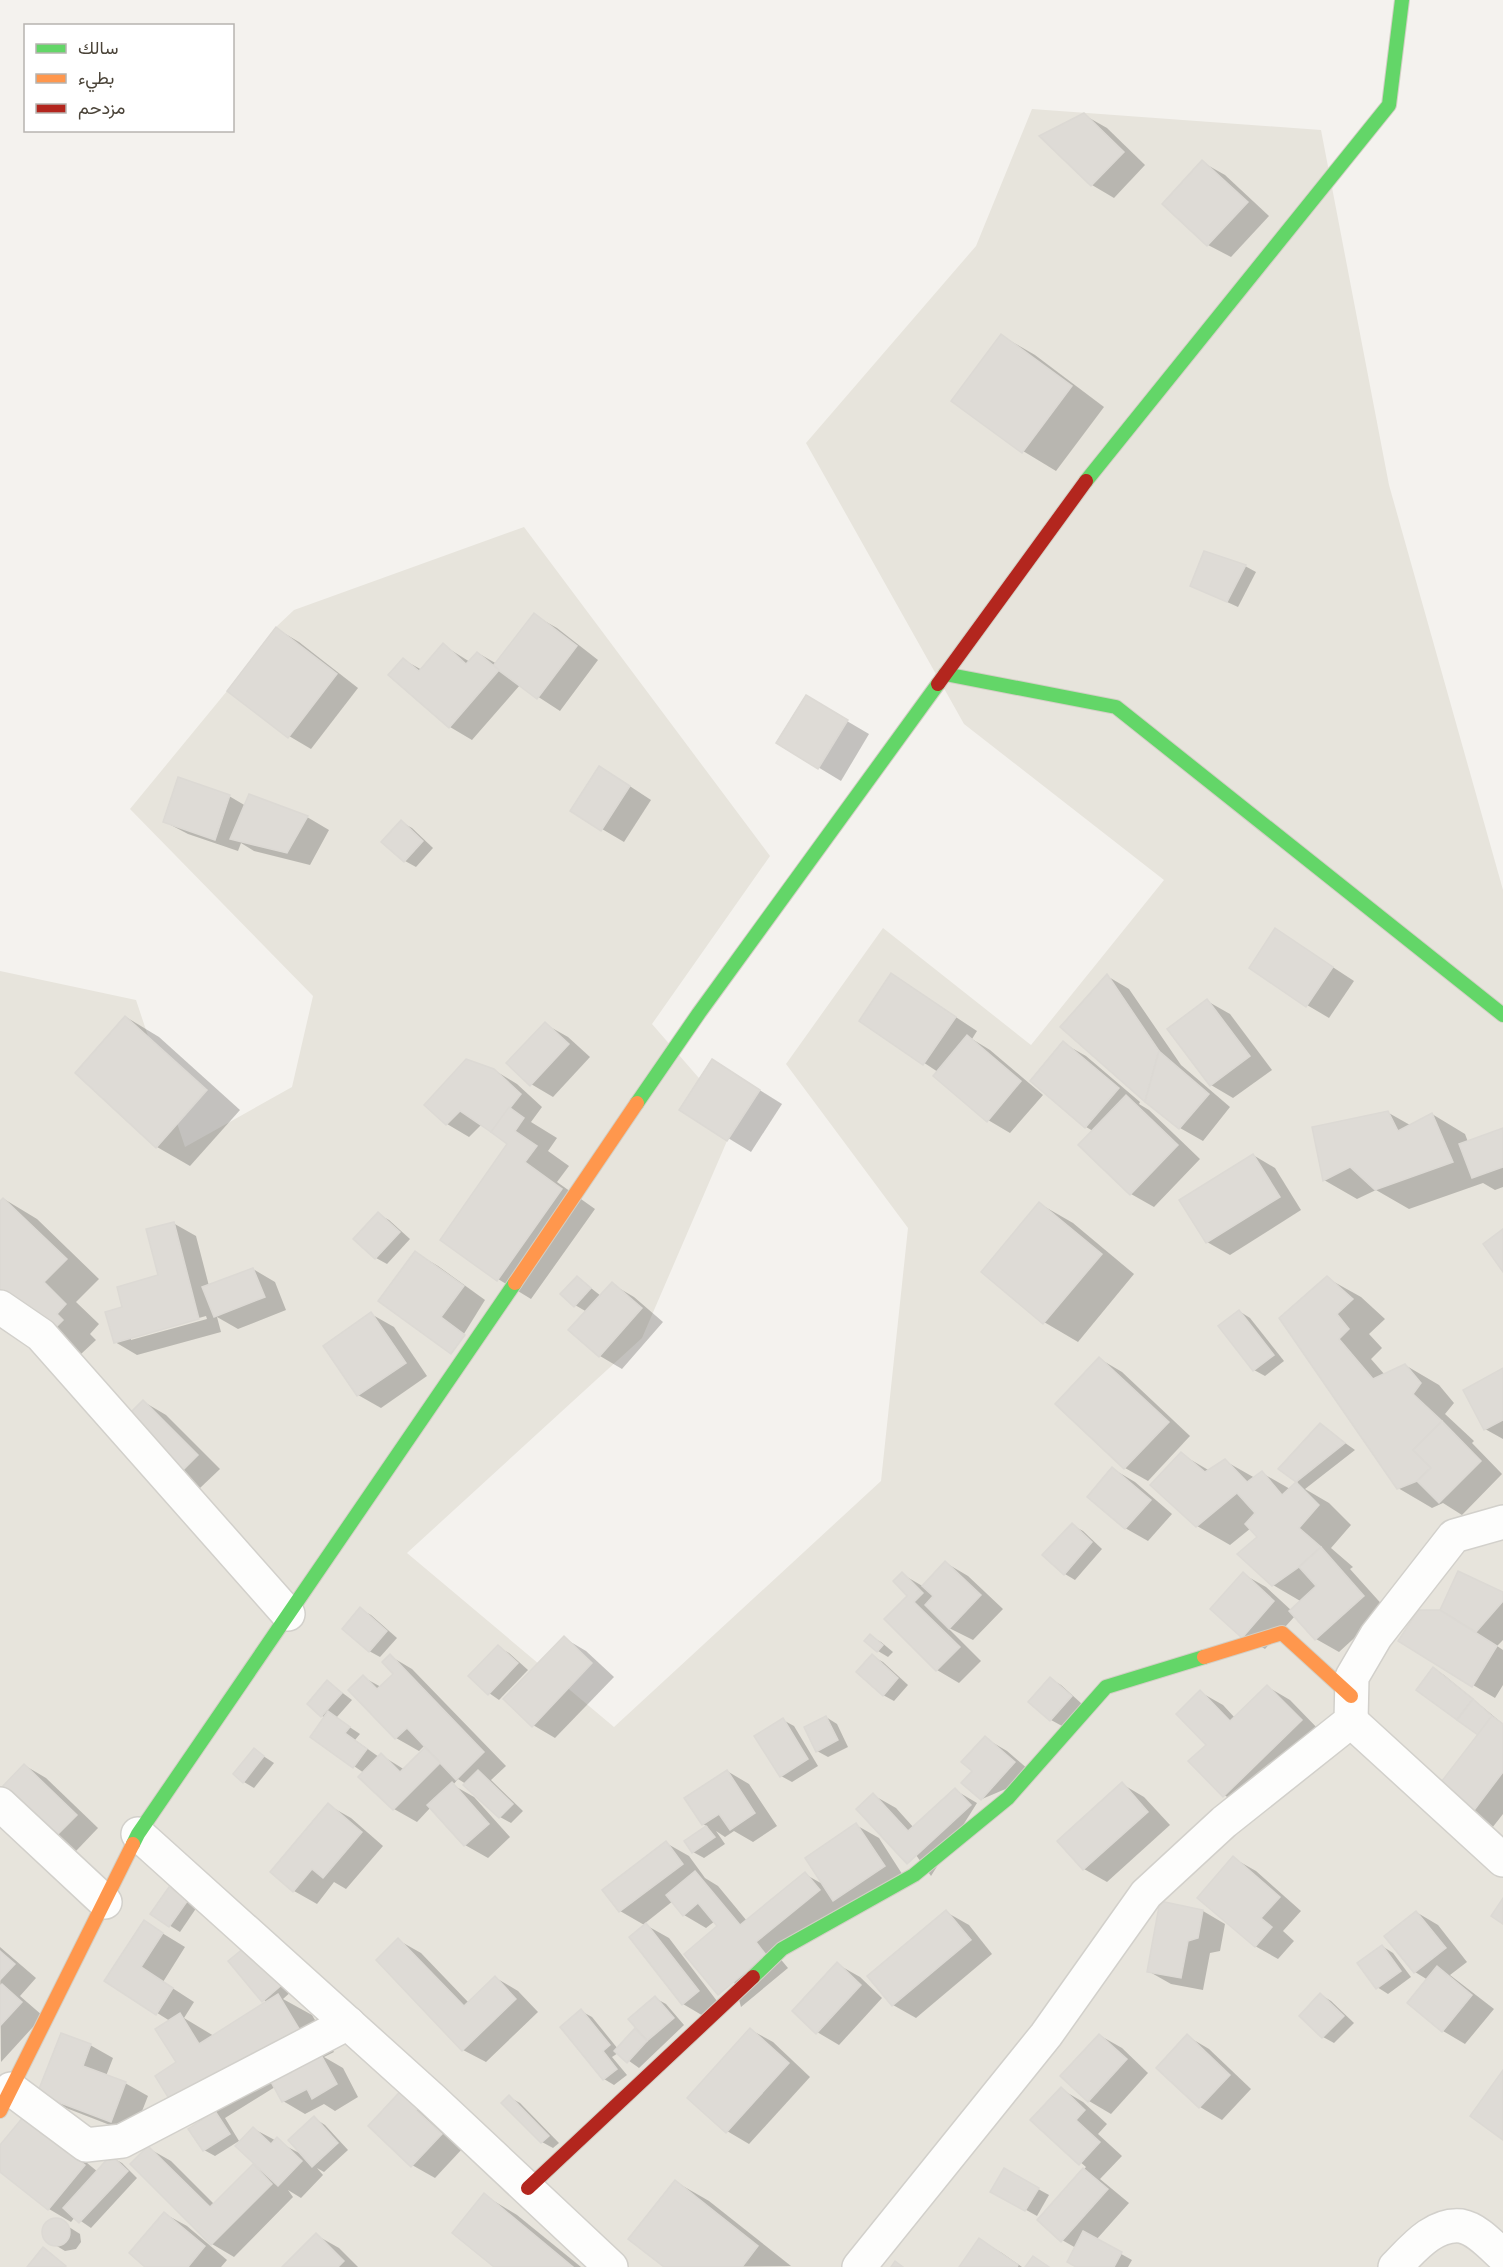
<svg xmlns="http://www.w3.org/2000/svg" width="1503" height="2267" font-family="Montserrat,Vazirmatn,sans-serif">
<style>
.residential{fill:#e7e4dc}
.shadow{fill:#0003;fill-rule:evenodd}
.building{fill:#dedbd6;stroke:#dcd9d4;stroke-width:1.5}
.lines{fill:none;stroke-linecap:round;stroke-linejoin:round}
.street-casing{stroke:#d2d0cb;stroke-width:36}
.fast-casing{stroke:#d3cfc5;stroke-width:16}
.slow-casing{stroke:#d3cfc5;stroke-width:16}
.jam-casing{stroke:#d3cfc5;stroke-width:16}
.street{stroke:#fdfdfc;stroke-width:33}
.fast{stroke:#63d668;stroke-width:14}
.slow{stroke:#ff974d;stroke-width:14}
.jam{stroke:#b3261e;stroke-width:14}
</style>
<rect width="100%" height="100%" fill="#f4f2ee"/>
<polygon class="residential" points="1032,109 1321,130 1389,485 1503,890 1503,2267 0,2267 0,971 136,1000 185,1147 292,1087 313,996 130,809 227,691 276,627 294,610 524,527 770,856 652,1024 738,1123 727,1141 642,1338 407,1553 614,1727 881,1481 908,1228 786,1064 883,928 1031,1045 1164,880 964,724 806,443 976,246"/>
<g class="shadow">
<polygon points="1084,115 1107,128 1145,165 1114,198 1092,185"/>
<polygon points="1202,162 1225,175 1269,216 1231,257 1208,245"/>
<polygon points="1002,336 1035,355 1104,407 1056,471 1023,451"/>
<polygon points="1245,566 1256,572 1238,607 1192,586"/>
<polygon points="534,615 557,628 598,660 560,711 520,685 472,740 450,727 404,660 422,670 443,645 470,662 478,653 497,664"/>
<polygon points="277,629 299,642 358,688 311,749 289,736"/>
<polygon points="806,697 869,734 841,781 778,743"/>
<polygon points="622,781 651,800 624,842 602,829"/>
<polygon points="229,796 246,806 307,817 329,830 310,865 254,851 241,843 238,851 188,834 165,822"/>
<polygon points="401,822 412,828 433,848 416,867 405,861 384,842"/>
<polygon points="1276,930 1354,981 1329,1018 1307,1005"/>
<polygon points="892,975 977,1031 972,1039 990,1050 1043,1095 1010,1133 988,1120 938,1072 861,1021"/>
<polygon points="1107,976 1129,989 1181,1065 1230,1107 1203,1141 1180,1128 1146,1101"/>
<polygon points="1207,1001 1230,1014 1272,1070 1233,1098 1211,1085"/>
<polygon points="126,1017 159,1037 240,1110 190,1166 157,1147 77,1073"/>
<polygon points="545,1024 568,1037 590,1057 553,1097 531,1084"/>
<polygon points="1063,1043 1086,1056 1140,1102 1139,1104 1149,1110 1200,1159 1154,1207 1131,1194 1080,1145 1093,1131 1086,1127"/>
<polygon points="713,1061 782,1104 751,1152 682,1110"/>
<polygon points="494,1070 517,1084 542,1107 531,1122 557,1138 548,1151 569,1166 557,1182 595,1209 531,1299 498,1279 509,1143 482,1124 469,1137 447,1124"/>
<polygon points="1387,1112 1410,1125 1432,1114 1465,1134 1468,1142 1503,1129 1503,1187 1495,1190 1483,1183 1409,1209 1376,1190 1357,1199 1324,1180"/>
<polygon points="1253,1155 1275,1168 1301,1210 1230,1255 1207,1242"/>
<polygon points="4,1199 37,1219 99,1279 76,1302 99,1324 90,1334 96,1340 81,1354 48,1335 0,1288 0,1203"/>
<polygon points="1040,1204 1073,1223 1134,1274 1078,1342 1044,1322 983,1271"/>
<polygon points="378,1214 389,1220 410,1239 387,1264 376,1258 355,1239"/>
<path d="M173,1223L196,1236L209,1286L253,1269L275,1282L286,1310L238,1329L217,1317L221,1332L137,1355L115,1342L124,1308L160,1276ZM206,1316L207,1319L131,1340V1337Z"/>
<polygon points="416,1253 438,1266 485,1300 452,1353"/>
<polygon points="577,1277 601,1296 612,1284 634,1297 663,1322 622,1369 600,1356 587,1312 575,1305"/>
<polygon points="1327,1278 1361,1297 1385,1319 1369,1334 1382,1348 1371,1359 1385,1375 1405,1365 1439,1385 1454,1403 1445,1414 1474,1441 1472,1443 1502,1474 1462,1515 1443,1503 1432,1508 1398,1488 1281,1319"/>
<polygon points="1239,1311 1250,1318 1284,1361 1265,1376 1254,1370"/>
<polygon points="371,1314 394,1327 427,1376 381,1408 358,1395"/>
<polygon points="1100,1359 1122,1372 1190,1436 1148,1481 1125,1468 1057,1404"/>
<polygon points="1503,1370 1503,1439 1485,1429"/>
<polygon points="144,1402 166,1415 220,1469 200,1488 177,1475"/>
<polygon points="1320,1425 1355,1450 1305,1489 1329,1503 1351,1525 1331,1548 1353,1567 1350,1569 1386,1609 1339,1652 1316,1639 1295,1616 1265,1649 1243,1636 1243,1574 1266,1587 1292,1611 1302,1602 1273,1585 1259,1537 1251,1528 1230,1545 1197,1526 1181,1454 1210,1471 1225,1461 1255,1478 1262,1473 1290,1489 1298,1482 1281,1469"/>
<polygon points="1113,1469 1135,1482 1172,1514 1148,1541 1125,1528"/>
<polygon points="1072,1525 1083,1531 1102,1549 1075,1580 1065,1574 1044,1555"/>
<polygon points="946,1563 968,1576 1003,1609 973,1640 947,1627 981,1661 959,1683 937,1670 902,1574 924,1587"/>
<polygon points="1458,1573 1503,1593 1503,1640 1497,1646 1503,1650 1503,1685 1495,1698 1473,1685 1441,1612"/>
<polygon points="360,1609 371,1615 397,1638 380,1657 369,1651"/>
<polygon points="870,1636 881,1642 893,1652 888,1657 878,1651"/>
<polygon points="564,1638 586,1651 614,1677 555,1738 533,1725"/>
<polygon points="498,1647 509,1653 528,1670 499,1700 489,1693"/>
<polygon points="390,1656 412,1669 506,1766 491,1780 523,1811 511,1823 500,1817 466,1784 458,1779 453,1785 474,1797 510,1837 488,1858 465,1845 431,1807 417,1822 394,1809 360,1776 364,1773 312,1737 326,1718 322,1716 328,1682 352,1700 336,1718 360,1734 355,1740 379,1757 381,1755 405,1770 427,1747 425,1745 419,1751 396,1738 363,1677 381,1687 395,1674"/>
<polygon points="872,1656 883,1662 908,1685 894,1701 883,1695"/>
<polygon points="1434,1669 1444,1675 1503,1724 1503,1814 1492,1828 1470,1815 1480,1734"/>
<polygon points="1051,1679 1061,1685 1082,1704 1062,1726 1051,1720"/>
<polygon points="1268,1687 1290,1700 1323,1734 1246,1808 1224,1795 1208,1745 1200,1692 1223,1705 1235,1718"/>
<polygon points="826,1717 837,1724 848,1747 828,1757 817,1751"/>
<polygon points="783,1720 794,1726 818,1766 792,1782 781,1776"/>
<polygon points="985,1738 1007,1751 1036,1776 982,1799 974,1771"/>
<polygon points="254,1750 274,1763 254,1788 244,1782"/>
<polygon points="24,1765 46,1778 98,1828 76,1851 53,1839"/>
<polygon points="727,1771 749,1784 777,1826 753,1842 734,1831 725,1837 716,1831 725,1844 704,1858 693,1852 686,1841 708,1827 703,1824"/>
<polygon points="1122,1784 1144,1797 1170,1825 1107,1882 1084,1869"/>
<polygon points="955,1790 977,1803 931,1876 873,1795 896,1808 914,1828"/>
<polygon points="328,1805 351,1818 383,1846 346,1889 334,1882 317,1904 294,1891 272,1872"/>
<polygon points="856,1825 879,1838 906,1880 778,1956 788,1968 741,2007 719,1926 715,1921 706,1928 684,1915 673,1901 644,1924 669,1938 720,2005 705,2017 683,2004 646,1926 620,1911 604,1890 666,1843 689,1856 705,1878 718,1886 747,1921 805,1874 824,1885"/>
<polygon points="1233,1858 1256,1871 1301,1911 1283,1931 1294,1941 1278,1959 1255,1946"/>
<polygon points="170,1889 197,1907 180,1932 169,1925"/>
<polygon points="1161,1903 1203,1911 1225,1924 1220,1951 1210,1953 1203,1990 1171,1984 1148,1971"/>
<polygon points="946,1912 969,1925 992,1954 916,2018 893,2005 869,1976"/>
<polygon points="1416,1912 1438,1925 1467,1962 1450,1975 1494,2009 1465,2044 1443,2031 1428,1980 1415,1972 1386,1936"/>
<polygon points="144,1922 185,1947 163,1982 194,2002 184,2018 214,2036 267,2003 231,1962 294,1989 283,1999 312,2015 334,2052 324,2057 343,2068 358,2097 335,2111 324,2104 305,2114 283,2101 275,2087 225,2118 239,2141 215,2156 204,2150 201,2122 177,2108 178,2063 170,2021 106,1981"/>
<polygon points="398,1940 421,1953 469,2003 496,1978 518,1991 538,2012 486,2062 463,2050"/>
<polygon points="1382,1946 1393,1953 1411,1977 1388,1994 1377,1987"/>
<polygon points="0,1947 36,1978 20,1996 43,2016 1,2062"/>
<polygon points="837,1964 860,1977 882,1998 839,2045 817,2032"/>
<polygon points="1321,1995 1331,2001 1354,2023 1334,2043 1323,2037 1301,2016"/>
<polygon points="655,1998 666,2004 684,2025 639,2068 618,2053 612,2057 627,2075 614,2085 604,2079 581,2011 592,2017 618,2049 637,2028"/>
<polygon points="751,2030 773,2042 810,2077 749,2144 727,2131"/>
<polygon points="1099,2035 1122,2048 1148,2073 1111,2114 1089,2101"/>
<polygon points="1187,2036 1209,2049 1251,2089 1222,2120 1200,2107"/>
<polygon points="90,2045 113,2058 106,2076 125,2083 148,2096 133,2134 61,2106 39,2093"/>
<polygon points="1061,2089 1083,2102 1107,2124 1098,2134 1122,2156 1100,2179 1129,2203 1096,2240 1132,2260 1128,2267 1078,2267 1076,2248 1062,2240 1039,2220 1086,2167 1032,2120"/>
<polygon points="432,2097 463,2148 435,2178 412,2165 370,2126"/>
<polygon points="509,2097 520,2103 559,2143 553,2148 542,2142 503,2103"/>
<polygon points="314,2118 325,2125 348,2150 324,2172 317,2168 323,2175 301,2198 288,2190 293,2197 234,2257 212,2244 148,2148 171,2161 214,2204 253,2166 263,2172 254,2129 301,2154"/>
<polygon points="47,2130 98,2172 111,2157 122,2163 137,2178 91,2228 75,2217 71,2222 49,2209 0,2170 0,2148"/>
<polygon points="1004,2170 1049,2195 1037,2216 992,2191"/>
<polygon points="676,2182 709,2201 791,2266 666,2267"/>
<polygon points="484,2195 517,2215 581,2267 496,2267"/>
<polygon points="165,2214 187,2226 227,2260 221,2267 147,2267"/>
<polygon points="58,2220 80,2234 81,2242 76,2249 65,2251 47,2240 44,2232 47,2225"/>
<polygon points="316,2235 339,2248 358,2267 284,2267"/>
<polygon points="980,2240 1002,2253 1022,2267 961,2267"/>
</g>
<g class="building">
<polygon points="1084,113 1124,152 1091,186 1039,136"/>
<polygon points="1202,160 1248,202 1207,246 1162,204"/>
<polygon points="1001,334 1072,386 1022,453 951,401"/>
<polygon points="1204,551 1246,565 1227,602 1190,586"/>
<polygon points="534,613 577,646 537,699 493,666"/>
<polygon points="276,627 337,674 288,738 227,691"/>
<polygon points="443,643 466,664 477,652 499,670 449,728 388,675 403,658 419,671"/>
<polygon points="806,695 848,720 818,769 776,743"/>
<polygon points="599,766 630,786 601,831 570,811"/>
<polygon points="178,777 230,795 215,840 163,822"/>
<polygon points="249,794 308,816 287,853 230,839"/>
<polygon points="401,820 423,841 404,862 381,842"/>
<polygon points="1275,928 1333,967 1306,1007 1249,968"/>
<polygon points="891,973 956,1017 923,1065 859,1021"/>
<polygon points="1107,974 1159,1051 1145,1102 1060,1027"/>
<polygon points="1207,999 1250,1056 1210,1086 1167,1029"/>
<polygon points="125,1016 207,1090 156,1148 75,1073"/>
<polygon points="545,1022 569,1044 530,1086 506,1063"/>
<polygon points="967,1035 1021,1081 987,1122 933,1076"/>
<polygon points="1063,1041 1119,1088 1085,1128 1030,1081"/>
<polygon points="1159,1051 1209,1094 1179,1129 1145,1102"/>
<polygon points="466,1059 494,1069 521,1094 491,1132 460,1111 446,1125 424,1105"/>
<polygon points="712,1059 760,1090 727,1141 679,1110"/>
<polygon points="1126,1095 1178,1145 1130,1195 1078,1145"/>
<polygon points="509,1107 524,1118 515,1131 537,1146 525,1162 562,1189 497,1281 440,1240 507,1144 491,1132"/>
<polygon points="1388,1111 1398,1131 1432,1113 1453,1162 1375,1190 1350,1167 1323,1181 1312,1127"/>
<polygon points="1503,1128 1503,1167 1472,1178 1459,1144"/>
<polygon points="1253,1154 1280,1197 1206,1243 1179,1200"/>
<polygon points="3,1198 67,1259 44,1282 66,1304 57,1314 63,1320 47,1336 0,1291 0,1201"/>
<polygon points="1039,1202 1102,1254 1043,1324 981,1272"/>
<polygon points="378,1212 400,1232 375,1259 353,1239"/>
<polygon points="174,1222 199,1319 114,1343 105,1312 122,1307 117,1287 158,1275 146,1229"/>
<polygon points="1503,1229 1503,1272 1483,1244"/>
<polygon points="415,1251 464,1286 441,1317 465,1335 451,1354 378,1301"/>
<polygon points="253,1268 265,1297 214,1317 202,1287"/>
<polygon points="577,1276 591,1288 574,1307 560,1294"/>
<polygon points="1327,1276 1353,1299 1337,1314 1349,1329 1339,1339 1373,1379 1405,1364 1421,1383 1413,1394 1442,1421 1413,1450 1431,1468 1417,1481 1397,1489 1279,1318"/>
<polygon points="612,1282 642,1308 599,1357 568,1330"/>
<polygon points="1239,1310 1274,1355 1253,1371 1218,1326"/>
<polygon points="371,1312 406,1363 357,1396 323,1346"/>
<polygon points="1099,1357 1169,1422 1124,1469 1055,1404"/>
<polygon points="1503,1368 1503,1420 1484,1430 1463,1390"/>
<polygon points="143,1400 198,1455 176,1477 121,1422"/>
<polygon points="1442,1421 1481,1461 1439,1503 1417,1481 1431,1468 1413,1450"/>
<polygon points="1320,1423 1345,1443 1296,1482 1278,1469"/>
<polygon points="1181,1452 1205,1472 1225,1459 1247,1482 1262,1471 1282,1495 1296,1482 1319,1505 1299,1528 1321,1547 1299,1567 1272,1586 1237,1554 1257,1537 1245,1524 1255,1513 1237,1493 1196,1527 1150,1485"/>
<polygon points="1112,1467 1151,1500 1125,1529 1087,1497"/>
<polygon points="1072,1523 1092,1542 1064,1575 1042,1555"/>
<polygon points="1321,1547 1364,1596 1315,1640 1289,1611 1316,1586 1299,1567"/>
<polygon points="945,1561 981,1595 949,1629 925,1605 933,1596 922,1586"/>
<polygon points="1458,1571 1503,1592 1503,1601 1476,1632 1440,1610"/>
<polygon points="902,1572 923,1593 914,1602 960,1647 936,1671 884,1619 907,1596 893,1581"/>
<polygon points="1243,1572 1274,1601 1242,1638 1210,1609"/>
<polygon points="360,1607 387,1631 369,1652 342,1629"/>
<polygon points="1418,1610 1440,1610 1497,1646 1472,1687 1398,1641"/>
<polygon points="870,1634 883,1645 877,1652 864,1641"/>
<polygon points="564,1636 592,1663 532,1727 503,1699"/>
<polygon points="498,1645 518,1663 488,1695 468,1676"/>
<polygon points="390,1654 484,1752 456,1780 407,1728 395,1739 348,1690 363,1675 377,1689 393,1674 382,1662"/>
<polygon points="872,1654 898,1678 883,1696 856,1672"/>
<polygon points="1433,1667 1473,1699 1457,1720 1416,1690"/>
<polygon points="1050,1677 1072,1696 1050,1721 1028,1702"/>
<polygon points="327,1680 342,1693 321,1717 307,1704"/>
<polygon points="1267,1685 1302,1720 1223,1797 1188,1761 1206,1745 1176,1714 1200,1690 1230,1721"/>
<polygon points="1473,1699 1492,1716 1478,1735 1457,1720"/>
<polygon points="328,1711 350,1727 345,1733 367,1749 353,1768 310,1737"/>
<polygon points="826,1716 838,1740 816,1752 804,1727"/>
<polygon points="1492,1716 1503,1724 1503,1772 1469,1817 1435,1790"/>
<polygon points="783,1718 808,1759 780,1777 754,1736"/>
<polygon points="985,1736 1015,1762 981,1800 961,1783 972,1771 961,1762"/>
<polygon points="425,1747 440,1763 393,1810 358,1777 381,1753 400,1772"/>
<polygon points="254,1748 264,1756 243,1783 233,1774"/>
<polygon points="24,1764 77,1815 52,1840 0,1789"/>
<polygon points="478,1770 513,1804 499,1818 463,1785"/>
<polygon points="727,1770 755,1813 730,1830 719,1814 702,1825 684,1798"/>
<polygon points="452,1782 489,1824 464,1846 427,1805"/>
<polygon points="1122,1782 1148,1812 1083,1870 1057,1841"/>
<polygon points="955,1788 971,1805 907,1864 856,1809 873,1793 908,1831"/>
<polygon points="328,1803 362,1832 323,1878 312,1869 293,1892 270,1872"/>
<polygon points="856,1823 885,1866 833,1901 805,1858"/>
<polygon points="706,1826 715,1837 692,1853 684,1841"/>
<polygon points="666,1841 683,1864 619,1912 602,1890"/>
<polygon points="1233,1856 1280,1897 1261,1918 1272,1927 1255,1947 1197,1898"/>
<polygon points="695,1871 740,1925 805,1872 820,1890 756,1942 766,1955 718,1995 684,1954 717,1926 698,1903 683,1916 666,1895"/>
<polygon points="169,1887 188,1900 169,1927 150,1914"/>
<polygon points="1503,1898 1503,1924 1491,1916"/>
<polygon points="1160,1901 1203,1910 1198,1938 1188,1941 1181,1978 1147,1972"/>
<polygon points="946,1910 971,1940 892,2006 867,1976"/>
<polygon points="1416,1911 1446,1948 1414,1973 1384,1936"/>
<polygon points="144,1920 163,1933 141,1967 173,1988 156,2015 104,1981"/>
<polygon points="646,1923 699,1991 682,2005 629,1937"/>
<polygon points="398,1938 464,2006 495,1976 516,1999 462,2051 376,1960"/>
<polygon points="250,1943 284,1983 262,2002 228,1961"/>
<polygon points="1382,1945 1401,1971 1376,1989 1357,1963"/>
<polygon points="0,1951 15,1964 0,1980"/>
<polygon points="837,1962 861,1985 816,2034 792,2011"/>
<polygon points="1437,1966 1472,1995 1442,2032 1407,2003"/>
<polygon points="2,1984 22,2002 0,2026 0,1986"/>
<polygon points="1320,1993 1344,2016 1322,2038 1299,2016"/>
<polygon points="278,1994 301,2032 176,2110 155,2076 176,2062 155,2029 180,2013 199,2044"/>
<polygon points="655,1996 674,2018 647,2041 628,2019"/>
<polygon points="581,2009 610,2045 603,2051 617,2069 603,2080 560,2027"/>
<polygon points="635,2028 647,2041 627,2063 614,2051"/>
<polygon points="750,2028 789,2063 726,2133 687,2098"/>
<polygon points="61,2033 91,2044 83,2066 126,2082 111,2122 37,2094"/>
<polygon points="1099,2034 1127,2059 1088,2102 1060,2076"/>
<polygon points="1187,2034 1230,2075 1199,2108 1156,2068"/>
<polygon points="320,2053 337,2084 312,2099 307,2089 282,2102 270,2080"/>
<polygon points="1503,2070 1503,2140 1470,2116"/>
<polygon points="409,2082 427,2098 416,2110 442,2134 411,2167 368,2126"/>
<polygon points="1061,2087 1085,2110 1076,2120 1100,2142 1079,2165 1030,2120"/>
<polygon points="509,2095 549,2136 541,2143 501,2103"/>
<polygon points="215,2111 230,2134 203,2151 188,2129"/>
<polygon points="24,2116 85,2165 48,2210 0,2172 0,2145"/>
<polygon points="314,2116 338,2143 312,2167 288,2140"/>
<polygon points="253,2127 271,2144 277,2137 302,2161 278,2186 235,2146"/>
<polygon points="148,2146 210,2207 253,2164 272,2184 211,2245 130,2164"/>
<polygon points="111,2155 128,2171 79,2223 63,2208"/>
<polygon points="1004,2168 1039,2188 1025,2211 990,2192"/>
<polygon points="1083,2168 1108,2189 1061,2242 1037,2220"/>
<polygon points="675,2180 758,2246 742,2267 664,2267 628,2239"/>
<polygon points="484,2193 573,2267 494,2267 452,2233"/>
<polygon points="164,2212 205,2246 188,2267 145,2267 129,2253"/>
<circle cx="56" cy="2232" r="14"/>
<polygon points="1083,2231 1122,2252 1114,2267 1076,2267 1067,2262"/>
<polygon points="316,2233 344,2261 338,2267 282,2267"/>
<polygon points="979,2238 1018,2265 1017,2267 959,2267"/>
<polygon points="43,2247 66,2266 65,2267 27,2267"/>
<polygon points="1033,2256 1049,2267 1025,2267"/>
<polygon points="895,2261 903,2267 891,2267"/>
</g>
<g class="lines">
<defs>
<g id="street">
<polyline points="0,1307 41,1335 288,1614"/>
<polyline points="1351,1721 1503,1860"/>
<polyline points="0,1804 105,1902"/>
<polyline points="138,1834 432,2099 611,2267"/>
<polyline points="11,2089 86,2145 122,2141 348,2023"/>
<polyline points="859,2267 1046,2035 1146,1894 1224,1822 1351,1721 1352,1677 1376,1636 1454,1536 1503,1522"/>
<path d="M1395,2267C1412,2250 1433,2223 1461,2226C1477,2229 1491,2245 1503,2256"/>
</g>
<g id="fast">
<polyline points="1086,481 1389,105 1402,0"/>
<polyline points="945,674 1116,707 1503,1015"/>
<polyline points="637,1103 699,1013 938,684"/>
<polyline points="133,1844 138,1834 515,1283"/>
<polyline points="753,1977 782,1949 914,1875 1008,1798 1106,1687 1204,1657"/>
</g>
<g id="slow">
<polyline points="515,1283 637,1103"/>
<polyline points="1204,1657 1282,1633 1351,1696"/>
<polyline points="0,2111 133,1844"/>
</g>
<g id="jam">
<polyline points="938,684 1086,481"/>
<polyline points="528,2188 753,1977"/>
</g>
</defs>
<use href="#street" class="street-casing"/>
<use href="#fast" class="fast-casing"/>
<use href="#slow" class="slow-casing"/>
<use href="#jam" class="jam-casing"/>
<use href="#street" class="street"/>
<use href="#fast" class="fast"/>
<use href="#slow" class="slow"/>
<use href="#jam" class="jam"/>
</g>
<rect x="24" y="24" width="210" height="108" fill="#ffffff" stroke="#b7b4b0" stroke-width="1.5"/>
<rect x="36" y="44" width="30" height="9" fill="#63d668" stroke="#b7b4b0" stroke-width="1.5"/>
<text x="78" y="54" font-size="18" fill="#4b4439">سالك</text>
<rect x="36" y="74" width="30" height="9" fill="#ff974d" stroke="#b7b4b0" stroke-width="1.5"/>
<text x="78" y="84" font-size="18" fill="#4b4439">بطيء</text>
<rect x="36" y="104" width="30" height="9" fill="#b3261e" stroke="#b7b4b0" stroke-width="1.5"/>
<text x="78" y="114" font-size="18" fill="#4b4439">مزدحم</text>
</svg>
